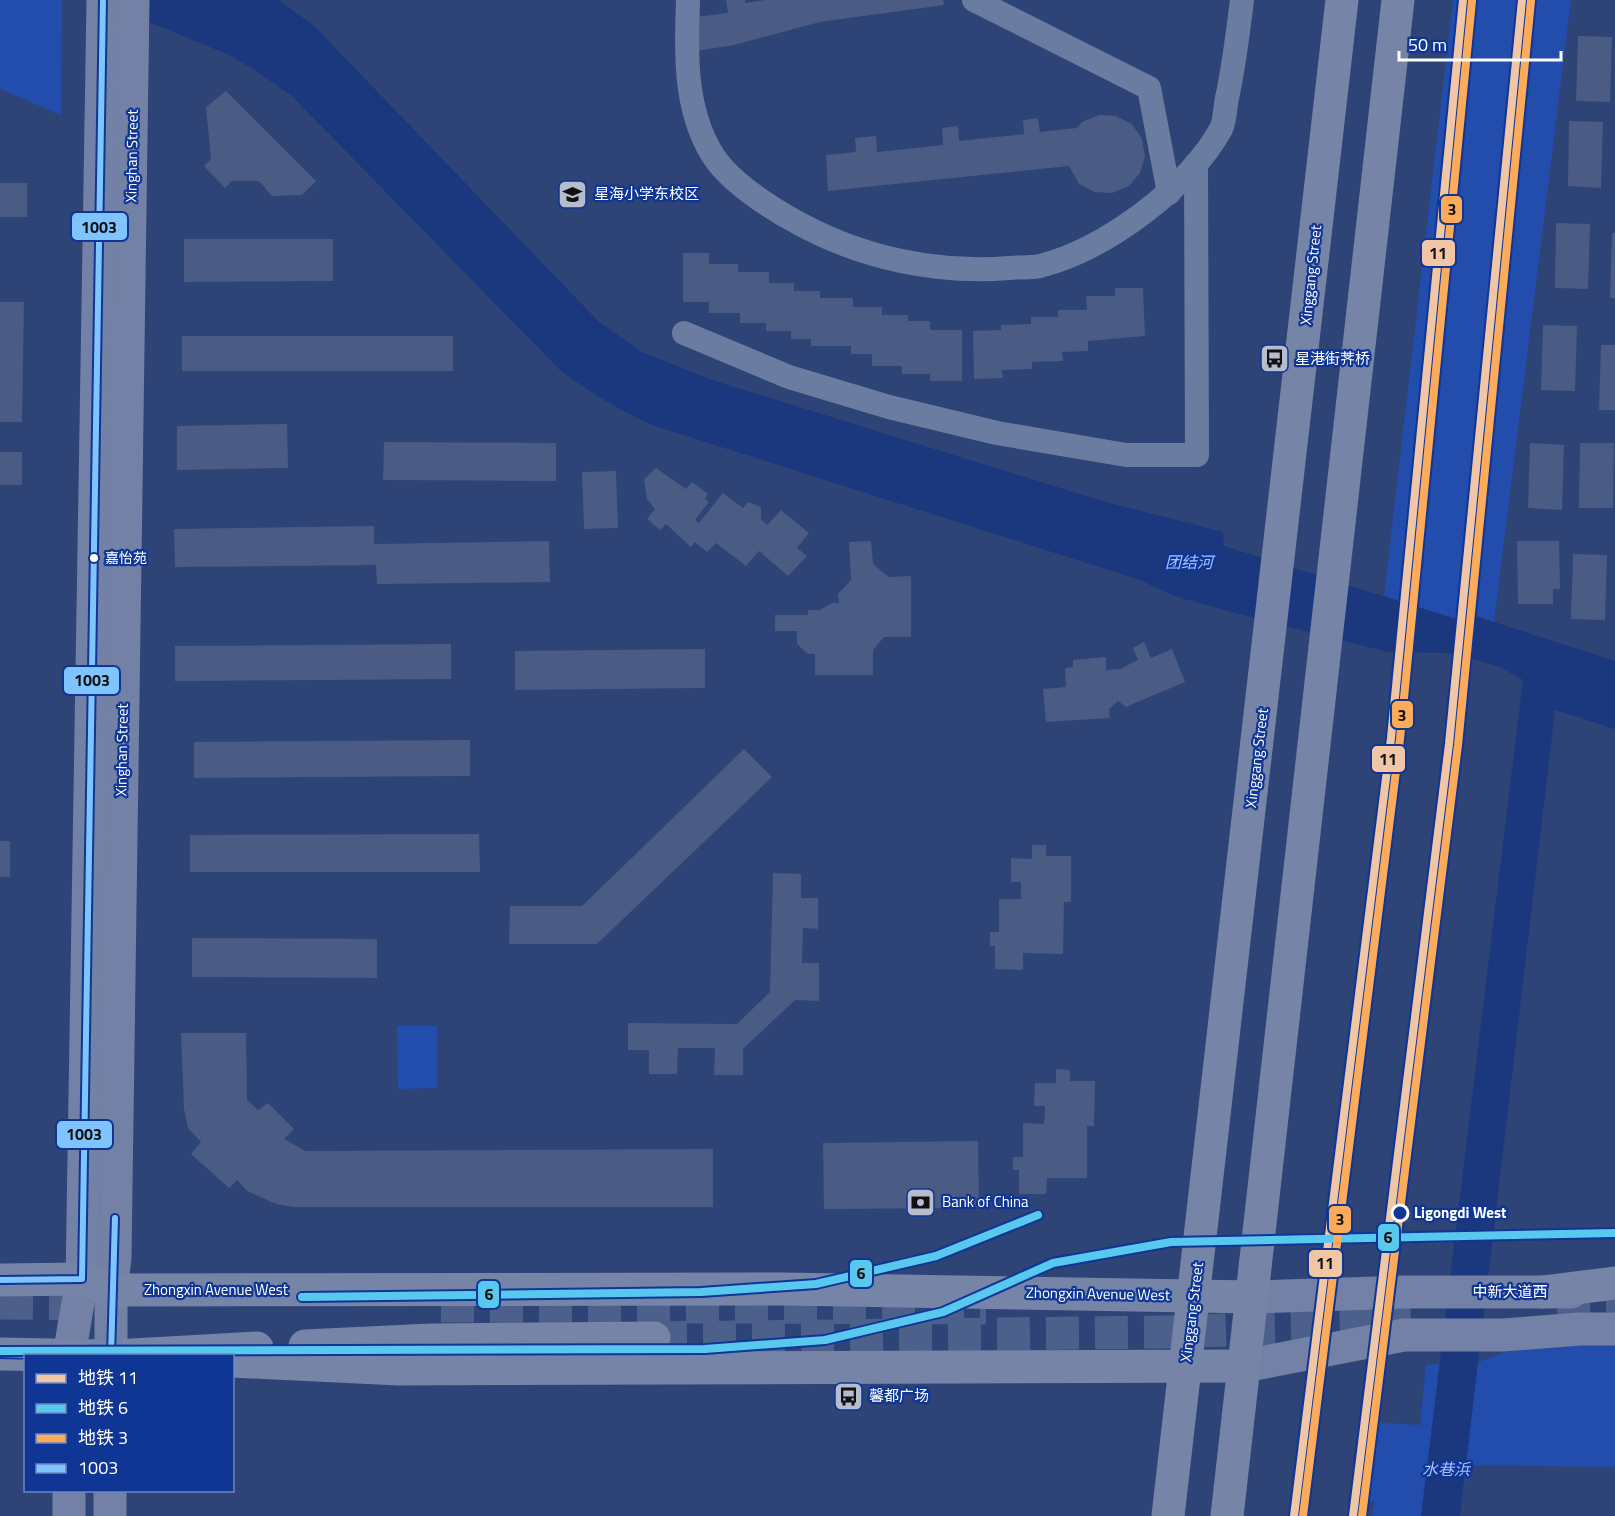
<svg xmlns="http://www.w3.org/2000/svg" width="1615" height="1516" font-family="'Titillium Web','Noto Sans SC',sans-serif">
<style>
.green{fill:#234dac}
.water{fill:#1b377d}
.building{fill:#4a5b84}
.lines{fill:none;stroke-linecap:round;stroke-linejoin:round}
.primary-tunnel{stroke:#4d5f8b;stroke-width:33;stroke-dasharray:33 16;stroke-linecap:butt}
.street{stroke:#6b7ca1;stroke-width:24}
.secondary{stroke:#7281a5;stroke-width:33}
.primary{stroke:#7584a7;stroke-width:33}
.bus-1-casing{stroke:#0f3695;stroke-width:10}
.bus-1{stroke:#80c4ff;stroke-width:6}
.metro-1-casing{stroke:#0f3695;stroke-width:12}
.metro-2-casing{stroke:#0f3695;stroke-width:12}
.metro-3-casing{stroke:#0f3695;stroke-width:12}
.metro-1{stroke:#f1c6a6;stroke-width:8}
.metro-2{stroke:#59c8ef;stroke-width:8}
.metro-3{stroke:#fcab5a;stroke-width:8}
.bus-dot{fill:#fff;stroke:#0f3695;stroke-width:2}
.stop-dot{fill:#0f3695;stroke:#fff;stroke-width:3}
.labels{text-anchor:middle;stroke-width:4.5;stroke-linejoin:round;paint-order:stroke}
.bus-label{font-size:14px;fill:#fff;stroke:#0f3695;text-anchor:start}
.street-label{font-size:15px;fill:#fff;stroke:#0f3695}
.poi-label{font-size:15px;fill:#fff;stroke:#0f3695;text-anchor:start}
.stop-label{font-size:15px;font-weight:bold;fill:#fff;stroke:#0f3695;text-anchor:start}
.water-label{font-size:16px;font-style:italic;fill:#a9c2fb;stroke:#0f3695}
.line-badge{stroke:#0f3695;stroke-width:2}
.pale-badge-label{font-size:16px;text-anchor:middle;font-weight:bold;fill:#111}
</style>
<rect width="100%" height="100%" fill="#2e4376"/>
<g class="green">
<polygon points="0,0 62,0 61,115 0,89"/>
<polygon points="1453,0 1571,0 1494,622 1463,612 1459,620 1384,596"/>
<polygon points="397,1026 437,1026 437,1088 398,1089"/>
<polygon points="1534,1341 1615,1343 1615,1467 1467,1465 1460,1516 1372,1516 1374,1501 1359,1501 1369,1422 1420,1425 1426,1365 1479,1362"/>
</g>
<path class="water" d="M95,0H279L314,26L599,322L642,352L712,380L1102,501L1223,532L1224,546L1459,620L1463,612L1615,661V729L1555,710L1460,1516H1421L1523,680L1498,666L1451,653L1388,652L1235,613L1174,596L1140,580L652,425C619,409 589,393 560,370L292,96L255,70L227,54Z"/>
<g class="building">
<polygon points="726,0 745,0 745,3 766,0 943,0 944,5 820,22 734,45 697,51 694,17 728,13"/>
<polygon points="1578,36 1612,37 1610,102 1576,101"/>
<polygon points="226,91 316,181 302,195 272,196 259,181 232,181 225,188 204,166 211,159 206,107"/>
<polygon points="1099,115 1116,116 1132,124 1142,139 1145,156 1140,173 1129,186 1112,193 1095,192 1079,184 1069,166 828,191 826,155 856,152 855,138 876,136 877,152 943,145 942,128 958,126 959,141 1024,134 1023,120 1038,118 1040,132 1077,128 1082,122"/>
<polygon points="1569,121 1603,122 1601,188 1568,186"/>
<rect x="0" y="183" width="27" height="34"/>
<polygon points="1556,223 1590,224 1588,289 1555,288"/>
<polygon points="1612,233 1615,233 1615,298 1610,298"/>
<polygon points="184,239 333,239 333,281 184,282"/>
<polygon points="683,253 709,253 709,264 738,264 738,272 769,272 769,283 794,283 794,291 820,291 820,298 853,298 853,307 882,307 882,315 908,315 908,321 930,321 930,330 962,330 962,381 930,381 930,374 902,374 902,366 872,366 872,354 851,354 851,346 811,346 811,339 791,339 791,331 766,331 766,323 740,323 740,313 709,313 709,302 683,302"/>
<polygon points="1115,288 1143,288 1145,336 1088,341 1088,351 1062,352 1063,361 1032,362 1032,369 1002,370 1003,378 974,379 973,331 1001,330 1001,325 1031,324 1031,317 1058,317 1058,310 1087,310 1086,296 1115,296"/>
<polygon points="0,302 24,302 22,422 0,422"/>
<polygon points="1543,325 1577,326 1575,391 1541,390"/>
<rect x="182" y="336" width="271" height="35"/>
<polygon points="1601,345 1615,345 1615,410 1599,410"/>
<polygon points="287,424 288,468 177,470 177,426"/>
<polygon points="384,442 556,443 556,481 383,480"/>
<polygon points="1530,443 1564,445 1562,510 1528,508"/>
<polygon points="1580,443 1614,443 1613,508 1579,508"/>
<rect x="0" y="452" width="22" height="33"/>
<polygon points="656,468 686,489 692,482 708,494 705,499 709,502 695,520 699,523 723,493 743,508 748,502 761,507 761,519 767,525 781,510 809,533 797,548 807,556 788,576 759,551 746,566 716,543 707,552 695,542 691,547 666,524 660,530 647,519 655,509 647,499 644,479"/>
<polygon points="616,471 618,528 584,529 582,472"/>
<polygon points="374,526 374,544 549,541 550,582 377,584 376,565 175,567 174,529"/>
<polygon points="871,541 873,564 889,577 911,576 911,637 884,637 873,650 873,675 815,675 815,654 808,654 797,644 797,631 775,631 775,615 808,615 808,610 820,610 832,603 839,603 838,594 851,580 849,542"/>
<polygon points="1517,541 1559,541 1560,589 1553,589 1553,604 1518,604"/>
<polygon points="1573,554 1607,555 1605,620 1571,619"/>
<polygon points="1144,642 1151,658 1172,649 1185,682 1126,707 1118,701 1109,709 1110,718 1046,722 1043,689 1066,687 1065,668 1073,667 1073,660 1106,657 1106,670 1120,669 1138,660 1133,648"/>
<polygon points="451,644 451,679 175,681 175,646"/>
<polygon points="705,649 705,688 515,690 515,651"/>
<polygon points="470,740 470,776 194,778 194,742"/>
<polygon points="744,749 772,777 597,944 509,944 510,906 582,906"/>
<polygon points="479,834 480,872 190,872 190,835"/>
<rect x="0" y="841" width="10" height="36"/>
<polygon points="1032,845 1046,845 1046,856 1071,856 1071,902 1064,902 1063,954 1023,953 1023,970 995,969 995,946 990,946 990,932 999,932 999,899 1021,899 1021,882 1011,882 1011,858 1032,859"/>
<polygon points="773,873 801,874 801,898 818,898 818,929 803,928 802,963 819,963 819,1001 795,1000 743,1049 743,1075 714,1075 715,1048 678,1048 677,1074 649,1074 649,1050 628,1050 628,1023 737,1024 770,992"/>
<polygon points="192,938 377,939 377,978 192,977"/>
<polygon points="181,1033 246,1033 247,1100 258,1110 268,1103 294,1129 284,1139 306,1151 713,1149 713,1207 293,1207 276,1204 247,1191 237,1180 229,1188 191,1154 201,1142 188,1128 184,1109"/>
<polygon points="1056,1069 1070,1070 1070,1081 1095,1081 1094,1126 1087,1126 1087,1178 1047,1178 1046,1194 1019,1194 1019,1170 1013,1170 1013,1157 1023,1157 1023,1123 1044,1124 1045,1106 1034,1106 1035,1083 1056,1083"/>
<polygon points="978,1141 979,1208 824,1209 823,1143"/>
</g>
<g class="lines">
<g class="primary-tunnel">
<polyline points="1557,1302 1615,1301"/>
<polyline points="0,1303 107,1304"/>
<polyline points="441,1306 986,1308"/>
<polyline points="654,1338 1164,1332 1411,1324"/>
</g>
<g class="street">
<path d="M688,0C686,52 684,108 712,154C729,182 772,209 800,224C863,258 937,274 1009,268C1019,267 1031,268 1040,266C1106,249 1188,188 1221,129C1225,121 1225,108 1227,98C1234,66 1238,33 1242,0"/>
<polyline points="974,0 1149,88 1169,193"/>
<polyline points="684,333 789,377 889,407 997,433 1126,455 1197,455 1196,164"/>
</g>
<g class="secondary">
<polyline points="1253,1297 1405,1292 1571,1292"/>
<polyline points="69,1356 82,1279 103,0"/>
<polyline points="111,1356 111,1290 115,1258 133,0"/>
<polyline points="1244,1366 1404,1335 1503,1335 1580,1329 1615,1329"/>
<polyline points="69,1516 69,1490"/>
<polyline points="110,1516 110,1490"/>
</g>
<g class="primary">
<polyline points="0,1280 82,1279 111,1290 784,1289 1253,1297"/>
<polyline points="1543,1292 1615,1283"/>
<polyline points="305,1346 431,1340 654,1338"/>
<polyline points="0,1354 108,1356"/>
<polyline points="115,1356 257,1348"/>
<polyline points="232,1361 399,1369 1244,1366"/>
<polyline points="1168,1516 1342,0"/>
<polyline points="1227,1516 1398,0"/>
</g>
<defs>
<g id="bus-1">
<polyline points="0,1280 82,1279 103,0"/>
<polyline points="0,1354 81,1356"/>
<polyline points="111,1356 115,1218"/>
</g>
</defs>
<use href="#bus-1" class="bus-1-casing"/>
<use href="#bus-1" class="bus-1"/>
<defs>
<g id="metro-1">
<polyline points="1294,1516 1391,738 1463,0"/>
<polyline points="1353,1516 1449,744 1522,0"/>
</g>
<g id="metro-2">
<polyline points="302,1297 701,1292 816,1284 936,1256 1038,1215"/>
<polyline points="0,1351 705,1349 825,1340 943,1312 1053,1263 1171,1242 1615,1233"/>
</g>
<g id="metro-3">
<polyline points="1303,1516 1400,739 1472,1"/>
<polyline points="1362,1516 1458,745 1531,1"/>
</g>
</defs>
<use href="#metro-1" class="metro-1-casing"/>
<use href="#metro-2" class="metro-2-casing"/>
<use href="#metro-3" class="metro-3-casing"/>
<use href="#metro-1" class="metro-1"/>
<use href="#metro-2" class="metro-2"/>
<use href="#metro-3" class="metro-3"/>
</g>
<defs>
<symbol id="school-square" viewBox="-11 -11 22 22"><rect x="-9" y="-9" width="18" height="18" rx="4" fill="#b6bdcf" stroke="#0f3695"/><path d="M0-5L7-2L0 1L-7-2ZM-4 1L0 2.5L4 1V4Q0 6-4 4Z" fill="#111"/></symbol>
<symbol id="bus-square" viewBox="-11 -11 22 22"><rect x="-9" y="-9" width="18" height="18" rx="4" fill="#b6bdcf" stroke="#0f3695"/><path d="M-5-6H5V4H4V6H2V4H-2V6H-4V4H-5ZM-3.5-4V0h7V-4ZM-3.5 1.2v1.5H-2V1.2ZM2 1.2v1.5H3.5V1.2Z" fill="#111"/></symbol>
<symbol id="bank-square" viewBox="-11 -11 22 22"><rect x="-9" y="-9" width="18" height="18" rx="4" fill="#b6bdcf" stroke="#0f3695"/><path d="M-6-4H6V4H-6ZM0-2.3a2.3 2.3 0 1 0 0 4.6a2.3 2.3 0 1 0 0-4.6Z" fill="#111"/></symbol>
</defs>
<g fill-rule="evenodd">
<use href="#school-square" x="556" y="178" width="33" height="33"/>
<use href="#bus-square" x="1258" y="342" width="33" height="33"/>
<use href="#bank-square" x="904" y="1186" width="33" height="33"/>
<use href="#bus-square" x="832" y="1380" width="33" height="33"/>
</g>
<circle class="bus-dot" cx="94" cy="558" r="5"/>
<circle class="stop-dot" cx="1400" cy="1213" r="8"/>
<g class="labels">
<g class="bus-label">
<text x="105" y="563">嘉怡苑</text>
</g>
<g class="street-label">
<text transform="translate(132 156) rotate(-89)" y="5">Xinghan Street</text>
<text transform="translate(1311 275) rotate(-84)" y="5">Xinggang Street</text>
<text transform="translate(122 750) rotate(-89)" y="5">Xinghan Street</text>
<text transform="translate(1257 758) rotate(-83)" y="5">Xinggang Street</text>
<text x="216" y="1295">Zhongxin Avenue West</text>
<text x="1510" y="1297">中新大道西</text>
<text transform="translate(1098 1294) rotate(1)" y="5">Zhongxin Avenue West</text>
<text transform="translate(1192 1312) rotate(-83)" y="5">Xinggang Street</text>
</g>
<g class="poi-label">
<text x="594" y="199">星海小学东校区</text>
<text x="1295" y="364">星港街荠桥</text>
<text x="942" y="1207">Bank of China</text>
<text x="869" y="1401">馨都广场</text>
</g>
<g class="stop-label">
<text x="1414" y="1218">Ligongdi West</text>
</g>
<g class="water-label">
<text x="1189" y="568">团结河</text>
<text x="1446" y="1475">水巷浜</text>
</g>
</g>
<g class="line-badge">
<rect x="1440" y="195" width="23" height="29" rx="6" fill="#fcab5a"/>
<rect x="71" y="212" width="57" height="29" rx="6" fill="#80c4ff"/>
<rect x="1421" y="239" width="35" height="28" rx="6" fill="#f1c6a6"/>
<rect x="63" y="666" width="57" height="29" rx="6" fill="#80c4ff"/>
<rect x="1391" y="700" width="23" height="29" rx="6" fill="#fcab5a"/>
<rect x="1371" y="745" width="35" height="28" rx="6" fill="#f1c6a6"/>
<rect x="56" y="1120" width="57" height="29" rx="6" fill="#80c4ff"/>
<rect x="1328" y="1205" width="24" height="29" rx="6" fill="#fcab5a"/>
<rect x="1377" y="1223" width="23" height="29" rx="6" fill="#59c8ef"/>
<rect x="1308" y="1249" width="35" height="29" rx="6" fill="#f1c6a6"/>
<rect x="849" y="1259" width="24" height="29" rx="6" fill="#59c8ef"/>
<rect x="477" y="1280" width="23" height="29" rx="6" fill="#59c8ef"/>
</g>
<g class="pale-badge-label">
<text x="1452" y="215">3</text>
<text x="99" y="233">1003</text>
<text x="1438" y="259">11</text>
<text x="92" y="686">1003</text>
<text x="1402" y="721">3</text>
<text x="1388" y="765">11</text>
<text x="84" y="1140">1003</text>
<text x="1340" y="1225">3</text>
<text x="1388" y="1243">6</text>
<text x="1325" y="1269">11</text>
<text x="861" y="1279">6</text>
<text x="489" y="1300">6</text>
</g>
<rect x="24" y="1354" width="210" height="138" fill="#0f3695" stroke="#6f86bf" stroke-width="1.5"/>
<rect x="36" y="1374" width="30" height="9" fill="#f1c6a6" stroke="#6f86bf" stroke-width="1.5"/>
<text x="78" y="1384" font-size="18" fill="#ffffff">地铁 11</text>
<rect x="36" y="1404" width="30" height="9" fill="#59c8ef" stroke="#6f86bf" stroke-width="1.5"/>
<text x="78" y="1414" font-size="18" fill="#ffffff">地铁 6</text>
<rect x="36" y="1434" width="30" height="9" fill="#fcab5a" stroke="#6f86bf" stroke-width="1.5"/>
<text x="78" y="1444" font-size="18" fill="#ffffff">地铁 3</text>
<rect x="36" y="1464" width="30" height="9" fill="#80c4ff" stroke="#6f86bf" stroke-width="1.5"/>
<text x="78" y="1474" font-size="18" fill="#ffffff">1003</text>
<path d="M1399 51v9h162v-9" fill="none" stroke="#ffffff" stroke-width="3"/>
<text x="1408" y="51" font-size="18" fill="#ffffff" stroke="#0f3695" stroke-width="4.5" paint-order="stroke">50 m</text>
</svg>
